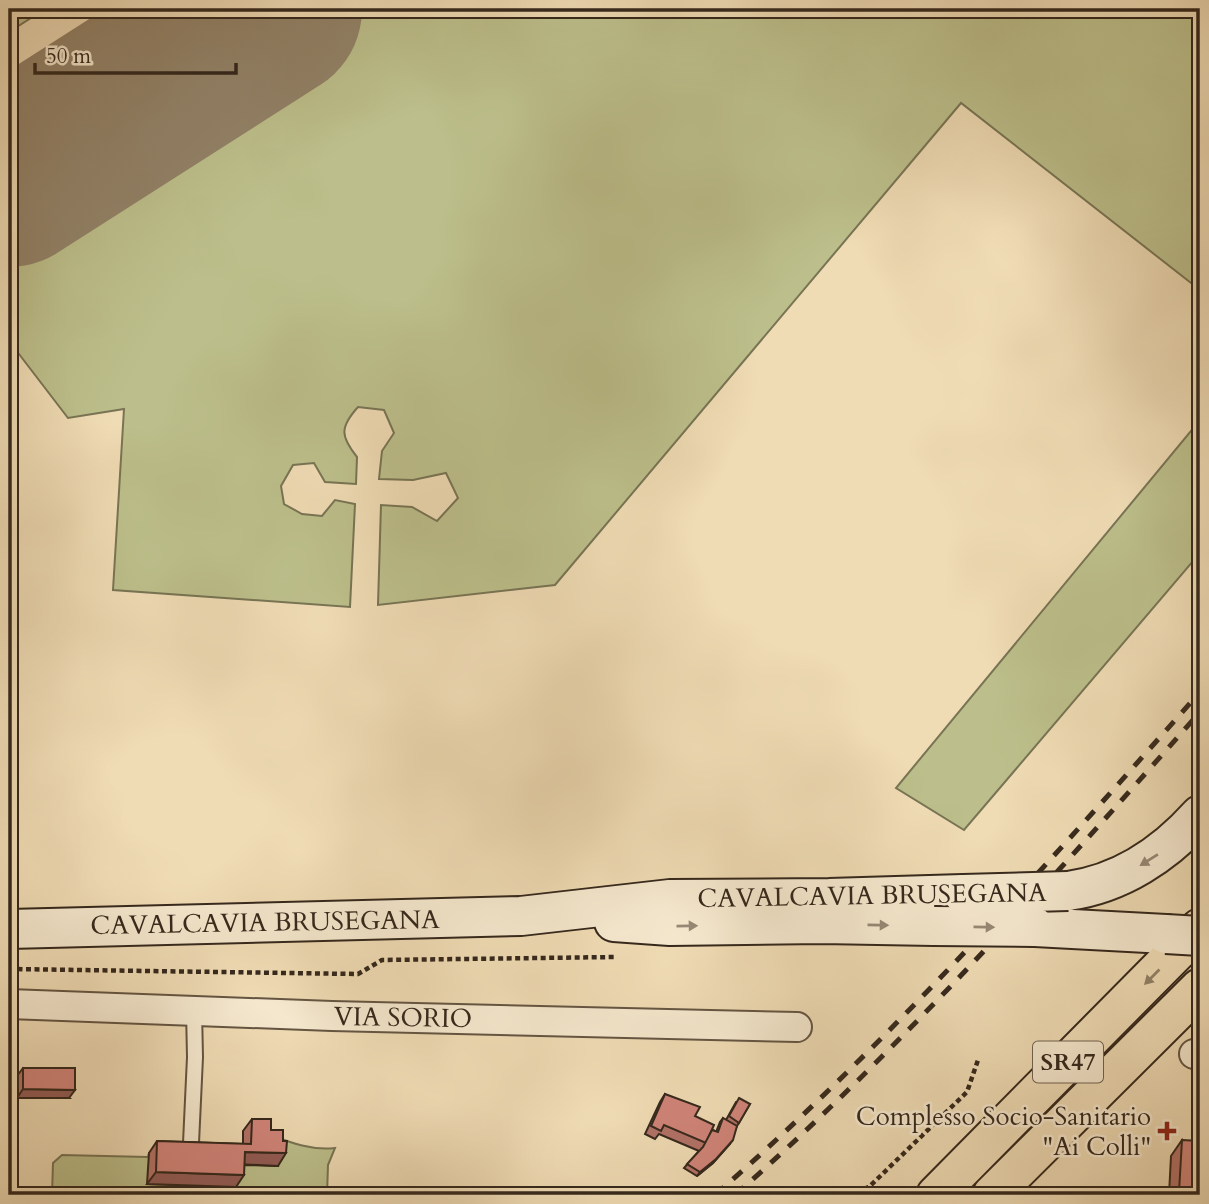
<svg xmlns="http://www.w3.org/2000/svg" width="1209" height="1204" font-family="Cardo,serif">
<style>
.green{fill:#bcbf8b;stroke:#787454;stroke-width:2}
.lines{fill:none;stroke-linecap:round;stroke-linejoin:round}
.runway{stroke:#928268;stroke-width:180}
.service-casing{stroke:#645542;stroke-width:18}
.minor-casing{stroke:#645542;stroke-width:32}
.secondary-casing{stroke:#35281c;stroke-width:42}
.trunk-casing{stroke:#35281c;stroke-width:42}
.path{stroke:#35281c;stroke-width:4.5;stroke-dasharray:5 3.5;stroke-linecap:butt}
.service{stroke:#f5e8ce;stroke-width:14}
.minor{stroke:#f5e8ce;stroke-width:28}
.secondary{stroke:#f5e8ce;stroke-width:38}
.trunk{stroke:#efdbb4;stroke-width:38}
.rail{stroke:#35281c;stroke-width:5;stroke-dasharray:12 12;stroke-linecap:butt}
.secondary-bridge-casing{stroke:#35281c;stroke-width:42;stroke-linecap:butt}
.secondary-bridge{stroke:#f5e8ce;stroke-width:38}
.wall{fill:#b37268;stroke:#35281c;stroke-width:2}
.shaded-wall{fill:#925c55;stroke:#35281c;stroke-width:2}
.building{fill:#d08479;stroke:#35281c;stroke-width:2}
.oneway{fill:#958875}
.oneway2{fill:#928268}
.poi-dot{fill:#8f2418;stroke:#f5e8ce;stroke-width:2.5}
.labels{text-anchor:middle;stroke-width:5;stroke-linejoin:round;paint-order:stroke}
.shield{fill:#f5e8ce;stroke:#6f6251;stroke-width:2}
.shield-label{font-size:24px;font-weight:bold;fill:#35281c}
.street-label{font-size:26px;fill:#35281c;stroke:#f5e8ce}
.poi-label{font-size:26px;fill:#35281c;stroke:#f5e8ce;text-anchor:end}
</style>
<rect width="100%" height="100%" fill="#efdbb4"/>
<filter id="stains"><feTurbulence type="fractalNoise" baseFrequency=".00286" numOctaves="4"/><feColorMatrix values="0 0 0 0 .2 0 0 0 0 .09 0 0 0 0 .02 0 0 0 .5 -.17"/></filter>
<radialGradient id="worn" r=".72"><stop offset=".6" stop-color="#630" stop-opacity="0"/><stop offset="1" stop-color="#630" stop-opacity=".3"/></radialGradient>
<g class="green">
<polygon points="9,9 45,9 9,32"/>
<path d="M272,9H1200V290L961,103L555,585L378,605L381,505L412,507L437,521L458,498L446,473L413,480L379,479L382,451L394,433L384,410L358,407C340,427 340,436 357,457L356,484L325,482L314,463L293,465L281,486L284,504L302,514L322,516L335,500L355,504L350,607L113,590L124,409L68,418L9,341V177Z"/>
<polygon points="1200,420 1200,553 964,830 896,788"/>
<path d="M263,1132C287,1141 309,1151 335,1148L328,1165L327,1195H52L53,1163L62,1155L148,1157L149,1153L242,1156Z"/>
</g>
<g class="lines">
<polyline class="runway" points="9,177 272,9"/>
<defs>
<polyline id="service" points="191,1143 195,1057 194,1010"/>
<g id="minor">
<polyline points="9,1004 332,1016 797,1027"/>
<polyline points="1194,1054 1200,1054"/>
</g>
<g id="secondary">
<path d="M1068,891C1120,884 1165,854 1200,815"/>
<polyline points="614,922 670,926 822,924 934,926"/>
<polyline points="1035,927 1166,934"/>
<polyline points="9,929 521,916 670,899 829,898 963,894"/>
</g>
<g id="trunk">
<polyline points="936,1195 1200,928"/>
<polyline points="992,1195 1200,988"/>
</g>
</defs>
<use href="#service" class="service-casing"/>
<use href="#minor" class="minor-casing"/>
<use href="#secondary" class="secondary-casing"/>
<use href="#trunk" class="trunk-casing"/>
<g class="path">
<polyline points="9,969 358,974 382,960 617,957"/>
<polyline points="848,1195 869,1187 967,1092 978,1060"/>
</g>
<use href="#service" class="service"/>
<use href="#minor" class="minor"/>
<use href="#secondary" class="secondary"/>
<use href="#trunk" class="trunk"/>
<g class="rail">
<path d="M715,1195C890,1042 1046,866 1200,692"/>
<path d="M735,1195C903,1047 1052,879 1200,712"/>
</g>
<defs>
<g id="secondary-bridge">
<polyline points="963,894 1068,891"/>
<polyline points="934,926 1035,927"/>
<polyline points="1166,934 1200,936"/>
</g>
</defs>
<use href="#secondary-bridge" class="secondary-bridge-casing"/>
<use href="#secondary-bridge" class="secondary-bridge"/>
</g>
<g class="wall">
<polygon points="23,1068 69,1098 17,1098 17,1076"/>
<polygon points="665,1094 716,1132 720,1122 723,1118 726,1120 736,1102 750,1104 737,1126 730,1144 713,1163 697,1176 684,1168 699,1151 659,1134 655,1139 645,1134 660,1102"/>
<polygon points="252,1119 271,1130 278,1166 244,1165 236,1187 147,1184 149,1153 157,1141 243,1144 243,1131"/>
<polygon points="1182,1140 1200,1195 1169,1195 1171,1156"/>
</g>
<g class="shaded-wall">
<polygon points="23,1089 75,1090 69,1098 17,1098"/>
<polygon points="733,1140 713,1163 697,1176 700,1172"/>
<polygon points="245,1152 286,1153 278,1166 236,1164"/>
<polygon points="156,1172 244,1175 236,1187 147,1184"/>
<polygon points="1179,1192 1198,1194 1197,1195 1177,1195"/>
</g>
<g class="building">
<polygon points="23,1068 75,1068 75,1090 23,1089"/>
<polygon points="665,1094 700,1107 695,1116 714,1125 706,1143 664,1125 661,1131 651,1126"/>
<polygon points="739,1098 750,1104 739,1123 729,1116"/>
<polygon points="723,1118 737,1126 733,1140 716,1159 700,1172 687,1164 703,1147 712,1130 718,1132"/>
<polygon points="252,1119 271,1119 271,1130 283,1130 283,1141 287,1141 286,1153 245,1152 244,1175 156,1172 157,1141 251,1144"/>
<polygon points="1182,1140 1200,1141 1200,1195 1198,1195 1198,1194 1179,1192"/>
</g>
<defs><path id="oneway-solid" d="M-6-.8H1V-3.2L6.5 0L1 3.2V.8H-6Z" transform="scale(1.75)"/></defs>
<g class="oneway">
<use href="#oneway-solid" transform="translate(1149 860) rotate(148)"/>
<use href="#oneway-solid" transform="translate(878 925) rotate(1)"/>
<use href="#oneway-solid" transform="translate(687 926) rotate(-1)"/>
<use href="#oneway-solid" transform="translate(984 927) rotate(1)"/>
</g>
<use class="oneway2" href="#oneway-solid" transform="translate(1152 977) rotate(135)"/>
<path class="poi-dot" d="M1163.5 1120.5h7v7h7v7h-7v7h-7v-7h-7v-7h7z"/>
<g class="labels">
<rect class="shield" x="1033" y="1041.5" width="70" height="41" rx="5"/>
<g class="shield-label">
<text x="1068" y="1070">SR47</text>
</g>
<g class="street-label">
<text transform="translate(872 895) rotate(-1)" y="9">CAVALCAVIA BRUSEGANA</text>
<text transform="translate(265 922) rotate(-1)" y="9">CAVALCAVIA BRUSEGANA</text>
<text transform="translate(403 1017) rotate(1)" y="9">VIA SORIO</text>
</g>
<g class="poi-label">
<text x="1151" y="1125">Complesso Socio-Sanitario<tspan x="1151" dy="30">"Ai Colli"</tspan></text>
</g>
</g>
<rect width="1209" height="1204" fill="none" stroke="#efdbb4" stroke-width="35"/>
<rect x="10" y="10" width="1188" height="1183" fill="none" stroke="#35281c" stroke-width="3.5"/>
<rect x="18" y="18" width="1174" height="1169" fill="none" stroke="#35281c" stroke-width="2"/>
<path d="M35 63v10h201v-10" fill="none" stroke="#35281c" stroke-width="3.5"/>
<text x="46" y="63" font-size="21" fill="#35281c" stroke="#f5e8ce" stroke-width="5" paint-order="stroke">50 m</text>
<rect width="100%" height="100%" filter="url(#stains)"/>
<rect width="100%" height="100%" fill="url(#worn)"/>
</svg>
